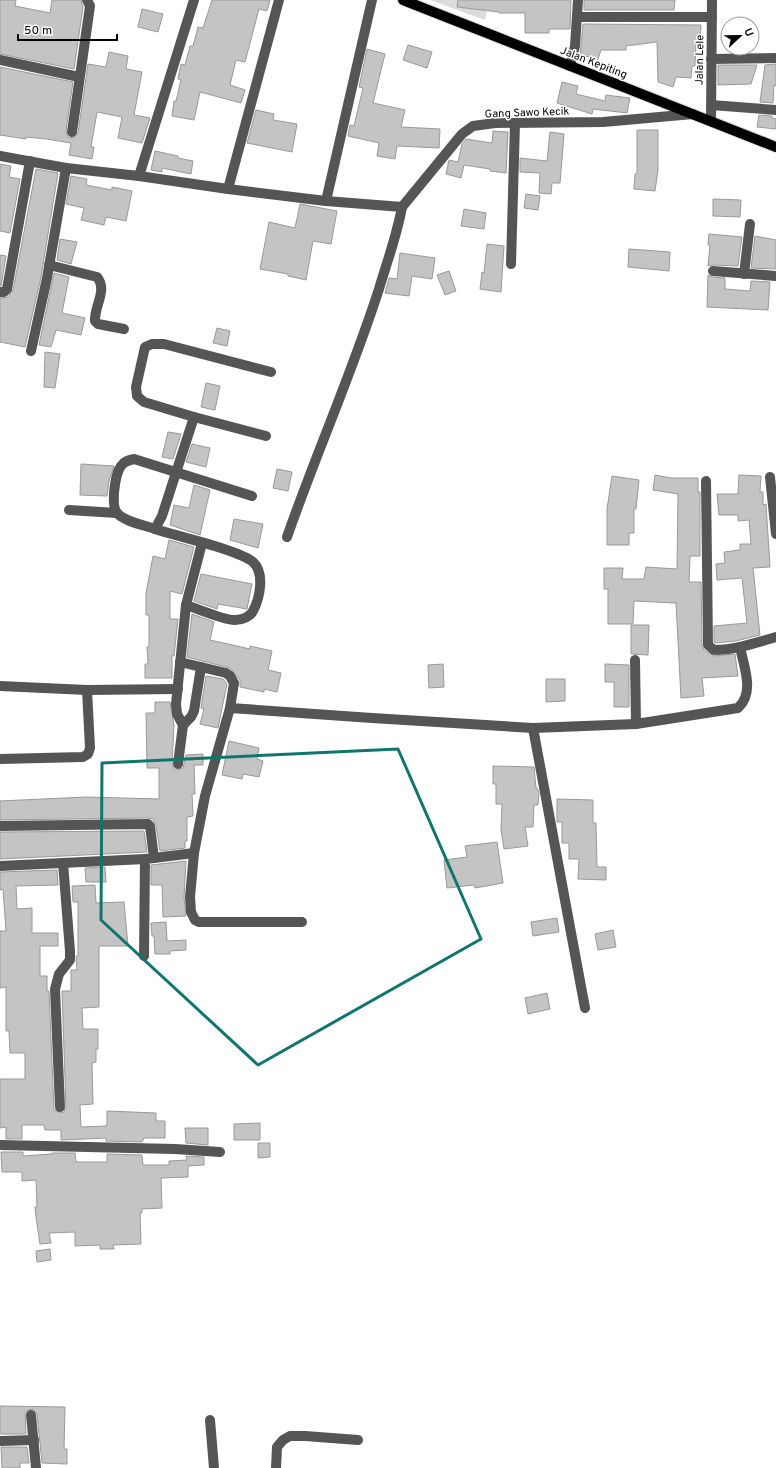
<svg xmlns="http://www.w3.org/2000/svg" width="776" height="1468" font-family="Overpass,sans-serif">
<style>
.green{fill:#dcdcdc}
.building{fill:#c4c4c4;stroke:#999}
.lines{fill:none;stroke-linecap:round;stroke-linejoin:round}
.major-casing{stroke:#dbdbdb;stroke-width:12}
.minor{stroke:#555;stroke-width:10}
.major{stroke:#000;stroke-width:10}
.marked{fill:none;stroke:#0f766e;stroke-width:3;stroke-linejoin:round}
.labels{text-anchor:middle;stroke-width:3;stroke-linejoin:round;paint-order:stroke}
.street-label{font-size:11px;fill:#000;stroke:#fff}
</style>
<rect width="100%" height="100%" fill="#fff"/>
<polygon class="green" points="430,0 489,0 485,20"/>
<g class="building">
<polygon points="0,0 16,0 15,6 50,13 52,0 81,0 83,7 74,69 0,54"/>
<polygon points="212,0 270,0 267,11 259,9 245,62 236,60 230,85 245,90 241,103 200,92 194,120 172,116 174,101 176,101 181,80 178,79 181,64 185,65 190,46 193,46 198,27 203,28"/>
<polygon points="458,0 571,0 570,29 549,29 549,33 525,33 525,13 499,13 499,12 457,7"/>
<polygon points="584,0 675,0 674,10 584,10"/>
<polygon points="142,9 163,14 158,32 138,27"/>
<polygon points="583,24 701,25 700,45 696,45 695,66 692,66 691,78 676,77 673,87 658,82 657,42 626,46 626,50 601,50 598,59 580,55"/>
<polygon points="408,45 432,52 427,68 403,60"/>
<polygon points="367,49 385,54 373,103 405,110 401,127 440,129 439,148 397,146 395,159 377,156 379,143 348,136 350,125 354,126 363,88 359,87"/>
<polygon points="109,52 128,56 126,69 142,72 134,115 150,118 142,143 118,138 122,117 97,112 91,147 94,147 92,159 69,155 71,143 47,139 26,137 26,139 0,135 0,67 73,82 66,131 68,137 74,138 78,133 88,64 106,67"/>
<polygon points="776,64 776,86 774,85 773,103 760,102 765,65"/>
<polygon points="718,65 757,65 751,84 718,85"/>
<polygon points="562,82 578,86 576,94 605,101 606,95 630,98 627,113 593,109 592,114 557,103"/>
<polygon points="256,110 274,114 273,120 297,124 292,152 247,143"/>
<polygon points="759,115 772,116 772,118 776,119 776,129 757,127"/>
<polygon points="637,130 658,130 658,170 655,191 634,189 635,174 637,174"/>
<polygon points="493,131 508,132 506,173 490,171 490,169 464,165 461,178 446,174 449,160 458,162 462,144 466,139 492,143"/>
<polygon points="550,132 564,134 560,183 552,183 551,194 539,193 540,173 520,172 520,158 547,161"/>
<polygon points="155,151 178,156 178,158 193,161 191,174 162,168 162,172 151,170"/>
<polygon points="0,164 11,166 9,177 20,179 10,233 0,231"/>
<polygon points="36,169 58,173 41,277 25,347 0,342 0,298 8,297 13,290"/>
<polygon points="71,176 87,179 86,185 112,190 112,187 132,191 126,221 106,217 104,225 81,220 84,208 66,204"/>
<polygon points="526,194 540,196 538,210 524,208"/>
<polygon points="713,199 741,200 740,217 713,216"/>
<polygon points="300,204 337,211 331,244 313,241 306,280 288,276 288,274 260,269 269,222 295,228"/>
<polygon points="464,209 486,213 484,229 461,226"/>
<polygon points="709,234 742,237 738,266 714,265 708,266 710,245 708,245"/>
<polygon points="755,236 776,240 776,269 751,268"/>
<polygon points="60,239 77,242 71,264 57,260"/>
<polygon points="487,244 504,246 501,292 480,289 482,272 484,273"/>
<polygon points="629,249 670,252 669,271 628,267"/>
<polygon points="400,253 435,258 432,279 412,276 409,296 385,293 389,278 397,279"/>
<polygon points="0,255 6,256 1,286 0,286"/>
<polygon points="449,271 456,291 445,295 437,275"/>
<polygon points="54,273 69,277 62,313 85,318 81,335 56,330 51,347 39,345"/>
<polygon points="708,275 712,277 725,278 725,289 750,291 751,281 770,282 768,310 707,307"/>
<polygon points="217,328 230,331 227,346 213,343"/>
<polygon points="45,352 60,354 55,388 44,387"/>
<polygon points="206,383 220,386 215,410 201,407"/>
<polygon points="168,432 181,434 173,459 162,457"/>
<polygon points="192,444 210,448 206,467 186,462"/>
<polygon points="81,464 114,466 109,481 107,496 80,495"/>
<polygon points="277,469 292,472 288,491 273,488"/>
<polygon points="655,475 671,478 698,478 698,492 700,492 700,556 690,556 689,582 701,582 702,645 704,650 714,656 735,654 738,676 702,678 704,696 681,698 676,603 634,601 633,624 608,624 608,589 604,589 604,568 623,568 622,579 644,579 646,567 677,569 678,494 653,490"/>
<polygon points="739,475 761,476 760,492 763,492 763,505 766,504 770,567 753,568 760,635 736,641 716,643 714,642 714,626 747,623 742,578 717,580 716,564 725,563 724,552 740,550 740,544 751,544 749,520 738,521 738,515 719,515 717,494 738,494"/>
<polygon points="612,476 639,480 636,509 634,509 634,533 629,533 629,545 607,545 607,509"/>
<polygon points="194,485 210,490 200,535 170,525 174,505 189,508"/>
<polygon points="234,519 263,524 258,548 230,540"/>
<polygon points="169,540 194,547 182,594 170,591 170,619 178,619 174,656 172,655 172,678 145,678 145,664 148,664 147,647 149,647 149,615 146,615 146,593 153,556 165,559"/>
<polygon points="201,574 252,584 247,609 218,604 217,609 194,601"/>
<polygon points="192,614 214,622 210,640 250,649 250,646 272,651 268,670 281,673 277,692 264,689 264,692 240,687 240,680 230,668 187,657"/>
<polygon points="631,625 649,625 648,655 631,654"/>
<polygon points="443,664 444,687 429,688 428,665"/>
<polygon points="605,664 629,665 629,707 614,707 614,682 605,682"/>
<polygon points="206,676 223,679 227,684 218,728 200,724 204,709 201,708"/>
<polygon points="546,679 565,679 565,701 546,702"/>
<polygon points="155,702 170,702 174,725 172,764 174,769 178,770 183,768 186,755 203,754 203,765 194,765 195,794 192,794 193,816 187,817 187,841 185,841 185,848 160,851 156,825 153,819 148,818 0,820 0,801 86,797 159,799 159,768 147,768 146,713 155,713"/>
<polygon points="229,741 259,748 257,759 263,761 259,777 243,774 242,779 222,775"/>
<polygon points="493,766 534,767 536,788 537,788 539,793 538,805 534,805 533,827 525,827 528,846 504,849 501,830 502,804 496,804 496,784 493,784"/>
<polygon points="557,799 593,800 593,823 596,823 597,867 606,867 606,880 578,879 579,859 569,859 569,843 562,843 562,822 557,822"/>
<polygon points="144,831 147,852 0,859 0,832"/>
<polygon points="497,842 503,883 475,888 474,885 447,888 444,860 467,857 465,846"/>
<polygon points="186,861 184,897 186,916 163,917 162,885 151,885 151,865"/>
<polygon points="105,867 106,882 86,882 85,868"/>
<polygon points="57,870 58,885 16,886 17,909 32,908 32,933 58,933 58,946 40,946 40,976 47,976 47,991 49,991 54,1110 61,1113 64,1112 66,1107 62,991 71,991 71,970 77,970 76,956 78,956 78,902 73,902 72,886 95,885 96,903 124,902 128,946 99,946 99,1007 82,1008 83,1029 98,1029 98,1049 96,1049 96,1062 92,1063 93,1104 80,1105 81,1127 106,1126 107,1124 107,1111 156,1113 156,1121 165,1121 165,1138 144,1138 142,1142 106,1141 106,1138 61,1140 61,1130 45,1130 44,1125 22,1125 22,1139 6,1139 6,1127 0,1128 0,1079 25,1079 25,1053 10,1053 9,1031 6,1031 6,987 0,988 0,931 6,931 3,889 0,890 0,872"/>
<polygon points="557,918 559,932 533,936 531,922"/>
<polygon points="166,922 167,941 186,940 186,950 170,951 170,954 155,954 154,936 152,936 151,923"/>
<polygon points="613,930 616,947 598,950 595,934"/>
<polygon points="547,993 550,1009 528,1014 525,998"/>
<polygon points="260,1123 260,1140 234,1140 234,1124"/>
<polygon points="185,1128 208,1128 208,1145 186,1143"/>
<polygon points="258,1143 270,1143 270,1157 258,1158"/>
<polygon points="1,1152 23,1152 23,1156 52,1154 52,1153 75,1153 76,1162 107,1162 107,1154 142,1155 143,1165 169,1165 169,1161 187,1160 186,1156 204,1157 204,1165 188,1166 188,1177 161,1178 162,1208 142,1209 142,1213 140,1213 141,1244 113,1245 114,1249 100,1249 100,1245 75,1246 75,1232 49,1233 51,1243 40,1244 36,1217 35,1207 37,1207 36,1180 22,1181 22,1172 2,1172"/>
<polygon points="50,1249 51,1260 37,1262 36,1251"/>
<polygon points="0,1406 65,1407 64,1449 67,1449 67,1464 42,1463 37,1414 33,1409 28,1410 25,1413 26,1434 0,1434"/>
<polygon points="1,1447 27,1447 29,1463 20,1463 20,1468 2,1468"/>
</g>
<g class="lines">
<defs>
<polyline id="major" points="403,0 776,147"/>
</defs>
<use href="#major" class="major-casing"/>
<g class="minor">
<polyline points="279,0 228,189 326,201 372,0"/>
<polyline points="578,17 712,17"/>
<polyline points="711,59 776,58"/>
<polyline points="0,60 79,77"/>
<polyline points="570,66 575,46 578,0"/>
<polyline points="711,105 776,110"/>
<polyline points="711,121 712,0"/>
<polyline points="72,132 90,6 87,0"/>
<polyline points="0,156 66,168 139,176 194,0"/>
<polyline points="139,176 228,189"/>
<polyline points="326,201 402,207 462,134 473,126 495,123 603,122 693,114"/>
<polyline points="511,264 515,123"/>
<path d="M49,265L97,277C108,290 94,306 95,321L98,324L124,329"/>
<polyline points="713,271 776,276"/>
<polyline points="744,274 750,224"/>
<polyline points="0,292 4,292 7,289 30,161"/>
<polyline points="31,351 47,278 66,168"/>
<polyline points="194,417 266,436"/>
<polyline points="770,477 776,534"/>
<path d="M706,481L708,645L714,650C735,650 755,643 776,637"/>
<polyline points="69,510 117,513"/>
<path d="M155,529C144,525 126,522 118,514C110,507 115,474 121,466C124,461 129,460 134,459L252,496"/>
<path d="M287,537C316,454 352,373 379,289C387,262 397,235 402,207"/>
<path d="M186,605C196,608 226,621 235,620C242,620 250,617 253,611C260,598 265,573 253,562C239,550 176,536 155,529L162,516L194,417L144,402L137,396L136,387L145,347L152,344H164L271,372"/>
<polyline points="635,660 636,724"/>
<polyline points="180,662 226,673 230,676 234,683 230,708 205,796 194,853 190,897 191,912 195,920 199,922 302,922"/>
<polyline points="0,686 87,690 178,689"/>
<path d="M230,708L372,718L533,728L636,724L738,708C755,693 744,667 740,647"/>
<polyline points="183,725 191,717 194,711 201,667"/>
<polyline points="533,728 585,1008"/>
<polyline points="0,759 83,757 88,754 90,748 87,690"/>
<polyline points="178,764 183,725 177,714 176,704 186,605 202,543"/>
<polyline points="0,826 148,824 150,826 154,858 145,859 144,956"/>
<polyline points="154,858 194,853"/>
<polyline points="0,866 145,859"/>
<polyline points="60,1107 55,989 59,974 70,960 70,951 63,863"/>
<polyline points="0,1145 175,1149 220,1152"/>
<polyline points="31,1415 36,1468"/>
<polyline points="210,1420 214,1468"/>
<polyline points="0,1441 34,1440"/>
<polyline points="276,1468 277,1447 283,1440 290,1436 305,1436 358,1440"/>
</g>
<use href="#major" class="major"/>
</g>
<path class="marked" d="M398,749L481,939L258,1065L101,920L102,763Z"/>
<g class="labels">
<g class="street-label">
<text transform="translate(699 60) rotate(-89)" y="4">Jalan Lele</text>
<text transform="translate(594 62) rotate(21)" y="4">Jalan Kepiting</text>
<text transform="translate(527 112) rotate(-2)" y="4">Gang Sawo Kecik</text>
</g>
</g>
<g transform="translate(740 36) rotate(68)"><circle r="19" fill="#ffffff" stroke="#999999"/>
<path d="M0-3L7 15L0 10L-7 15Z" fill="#000000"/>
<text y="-6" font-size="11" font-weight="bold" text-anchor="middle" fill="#000000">U</text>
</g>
<path d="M18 34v6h99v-6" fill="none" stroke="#000000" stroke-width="2"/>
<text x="24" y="34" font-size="12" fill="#000000" stroke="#ffffff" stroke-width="3" paint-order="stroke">50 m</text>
</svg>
